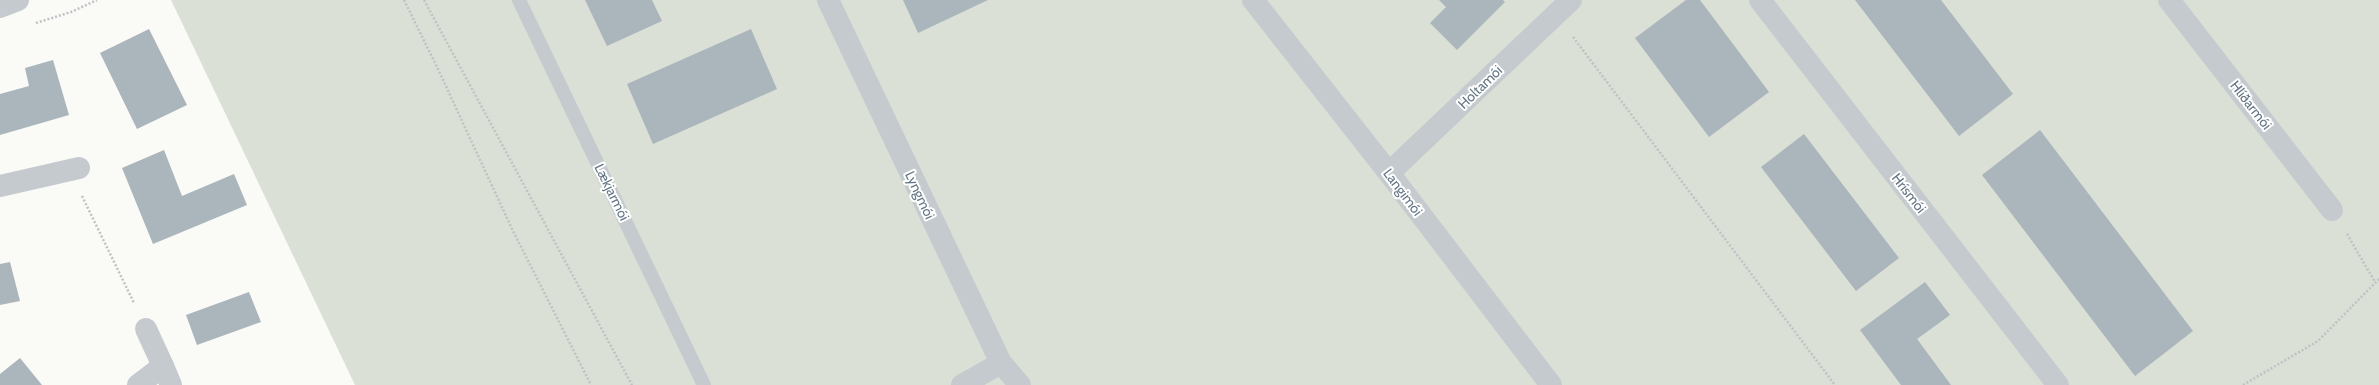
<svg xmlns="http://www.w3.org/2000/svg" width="2379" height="385" font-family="Cabin,sans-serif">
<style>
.green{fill:#dae0d6}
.building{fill:#abb5bc}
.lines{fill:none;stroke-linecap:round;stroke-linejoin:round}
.path{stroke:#bfc2c5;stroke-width:2.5;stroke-dasharray:2 2;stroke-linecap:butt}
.lane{stroke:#c5cace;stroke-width:14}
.street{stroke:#c5cace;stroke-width:22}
.labels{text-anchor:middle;stroke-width:4;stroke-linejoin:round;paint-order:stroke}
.street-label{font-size:14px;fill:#637685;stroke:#fff}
</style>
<rect width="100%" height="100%" fill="#fafaf7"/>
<polygon class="green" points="171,0 2379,0 2379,385 355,385"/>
<g class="building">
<polygon points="585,0 652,0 662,21 607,46"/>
<polygon points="903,0 988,0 918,33"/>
<polygon points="1439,0 1503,0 1505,2 1457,50 1430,23 1446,7"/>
<polygon points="1686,0 1700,0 1769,92 1709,137 1635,38"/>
<polygon points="1855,0 1941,0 2013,94 1959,136"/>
<polygon points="149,29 187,105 137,129 100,53"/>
<polygon points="751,29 777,89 653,144 627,84"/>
<polygon points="53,60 69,115 0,135 0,94 29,86 25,68"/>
<polygon points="2040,130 2193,331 2135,376 1982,175"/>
<polygon points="1804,134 1899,258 1856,291 1761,167"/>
<polygon points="164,150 182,196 234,174 247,205 153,244 122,168"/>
<polygon points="10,262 20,301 0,305 0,264"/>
<polygon points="1925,282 1950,315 1917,339 1951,385 1901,385 1860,330"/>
<polygon points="249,292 261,322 197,345 186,315"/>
<polygon points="20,358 42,385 0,385 0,374"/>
</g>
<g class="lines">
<g class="path">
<polyline points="404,0 438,69 512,229 591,385"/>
<polyline points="424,0 632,385"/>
<polyline points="36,23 71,12 97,0"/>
<polyline points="1573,37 1835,385"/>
<polyline points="82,196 134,303"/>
<polyline points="2347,234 2375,282"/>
<polyline points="2243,385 2318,341 2379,279"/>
</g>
<polyline class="lane" points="519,0 704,385"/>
<g class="street">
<polyline points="828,0 1001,363 1020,385"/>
<polyline points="1253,0 1389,173 1551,385"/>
<polyline points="1760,0 2058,385"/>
<polyline points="2169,0 2332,210"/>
<polyline points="0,7 18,0"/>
<polyline points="1389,173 1571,0"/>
<polyline points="0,186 79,168"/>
<polyline points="146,329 163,366"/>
<polyline points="138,385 163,366 171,385"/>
<polyline points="962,385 1001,363"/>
</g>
</g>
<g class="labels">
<g class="street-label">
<text transform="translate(1480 87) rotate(-44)" y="5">Holtamói</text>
<text transform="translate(2251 105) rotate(52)" y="5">Hlíðarmói</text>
<text transform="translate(612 192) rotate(64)" y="5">Lækjarmói</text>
<text transform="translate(1403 192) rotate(53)" y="5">Langimói</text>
<text transform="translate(1909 193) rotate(52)" y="5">Hrísmói</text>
<text transform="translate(920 195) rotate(65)" y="5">Lyngmói</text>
</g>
</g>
</svg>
